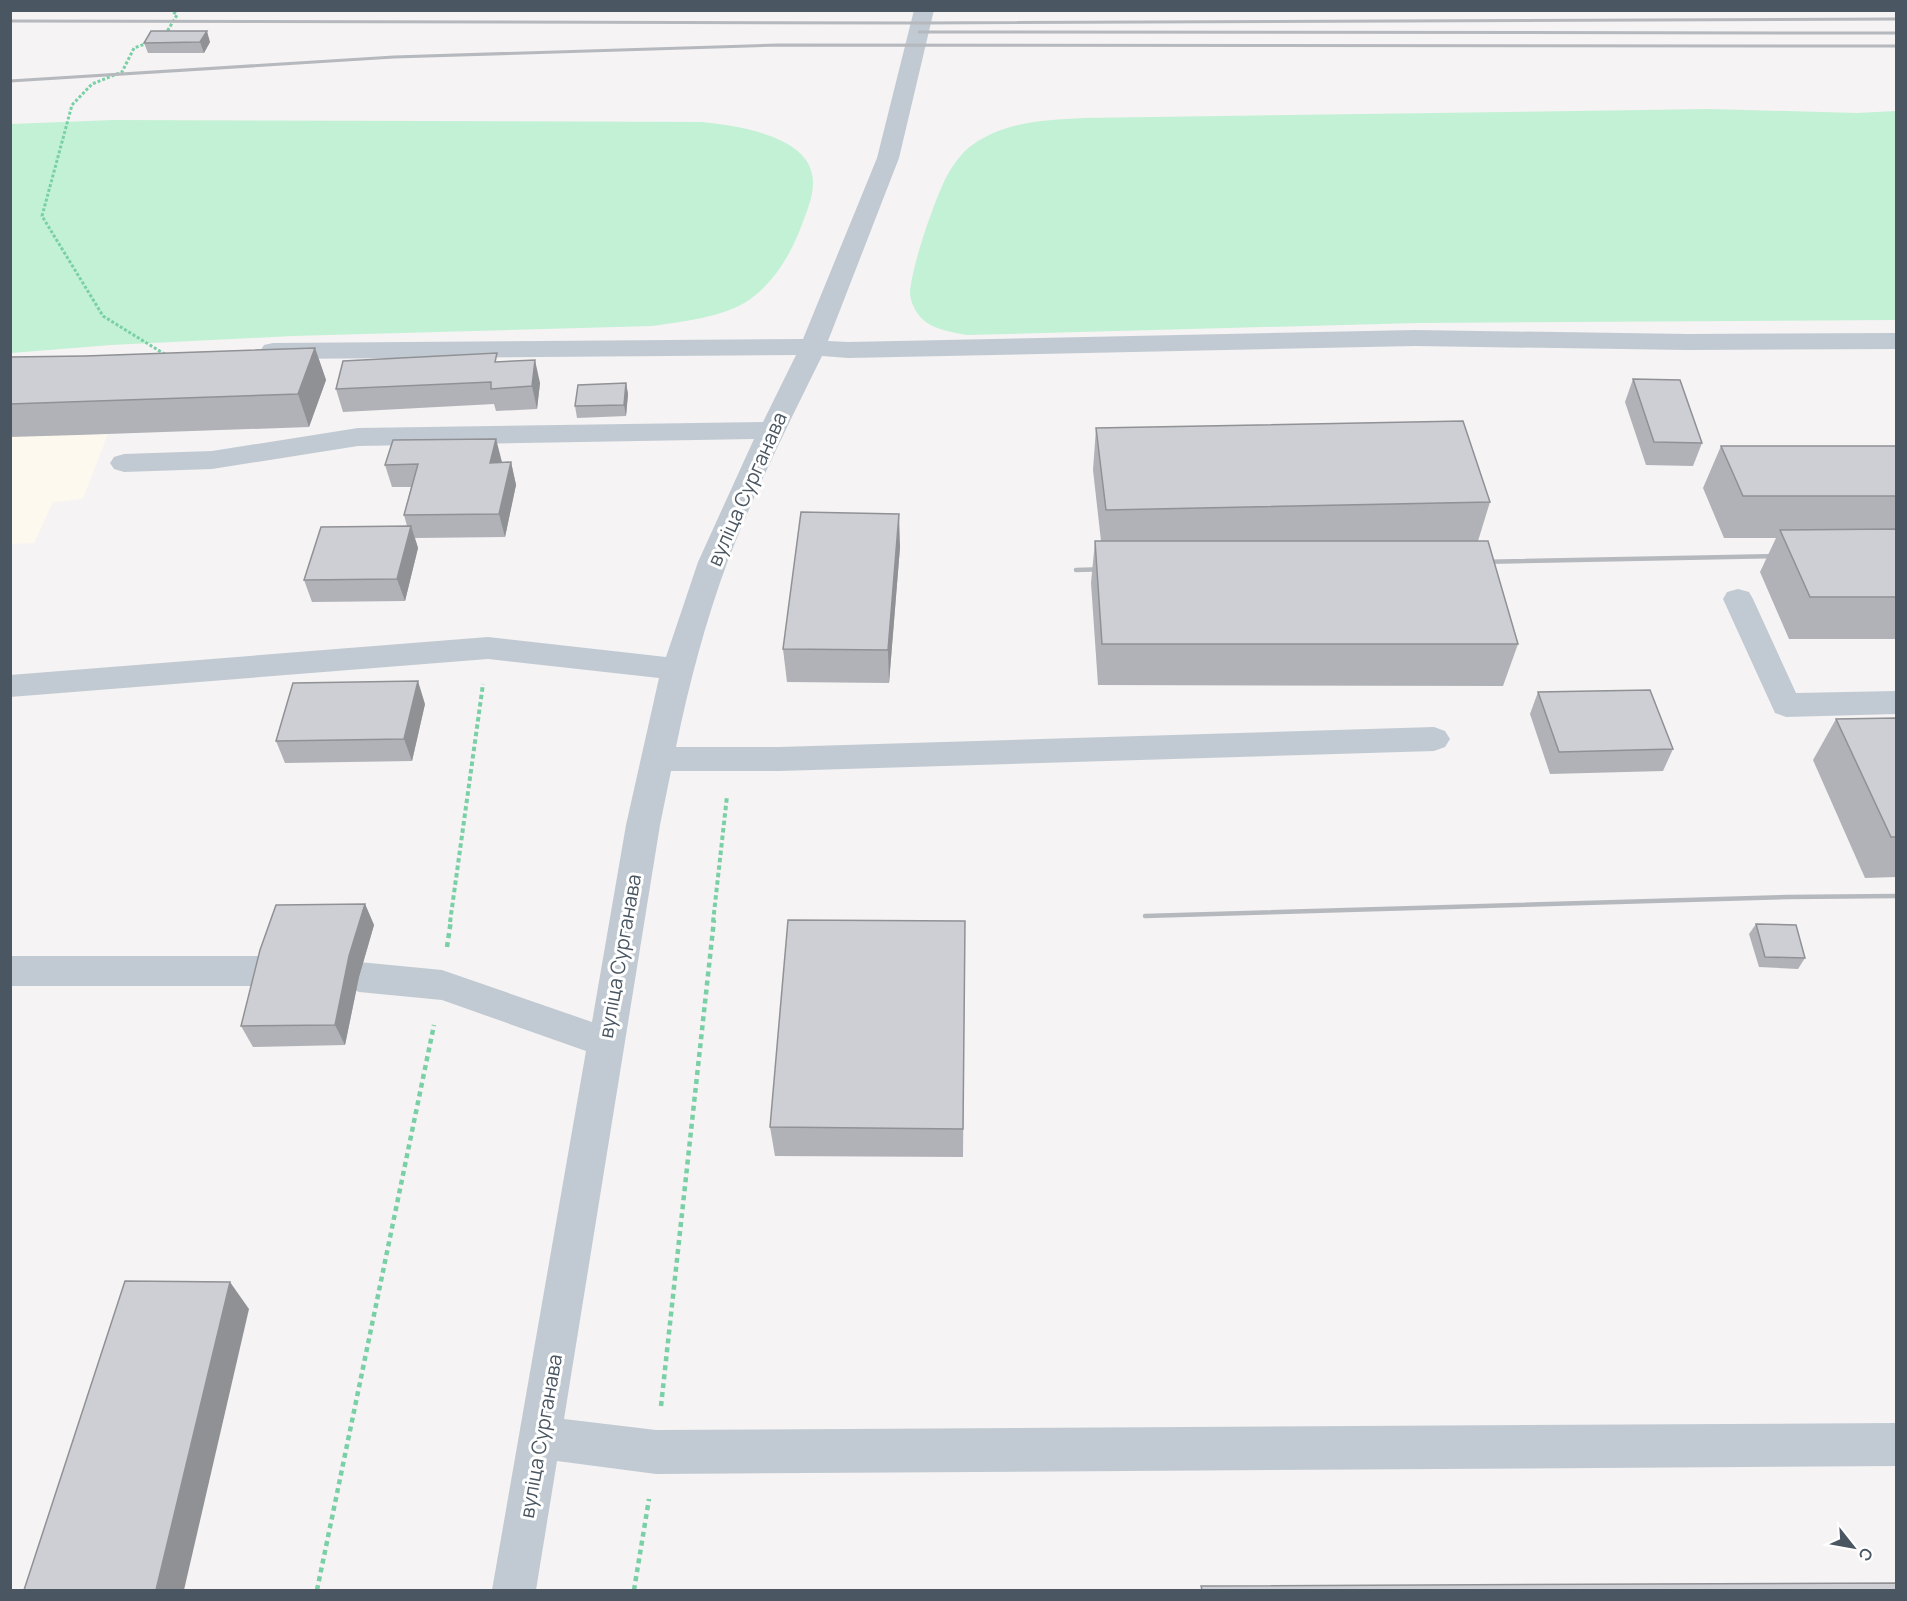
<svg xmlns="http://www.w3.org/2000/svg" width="1907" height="1601" font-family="Manrope,sans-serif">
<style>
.commercial{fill:#fdf9ef}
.green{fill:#c3f1d5}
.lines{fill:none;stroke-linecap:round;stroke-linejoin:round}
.path-far2{stroke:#7ad0a6;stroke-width:3;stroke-dasharray:3 2;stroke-linecap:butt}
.path-far1{stroke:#7ad0a6;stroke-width:4;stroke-dasharray:4.5 3;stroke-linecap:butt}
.path{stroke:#7ad0a6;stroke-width:4.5;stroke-dasharray:5 4;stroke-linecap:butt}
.minor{fill:#c1cad2;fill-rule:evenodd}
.rail-far1{stroke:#b5b8bd;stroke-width:3}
.rail{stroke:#b5b8bd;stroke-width:4.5}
.wall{fill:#b0b2b7}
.shaded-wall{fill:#909195}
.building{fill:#cdcfd5;stroke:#909195;stroke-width:1.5}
.labels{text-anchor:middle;stroke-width:6;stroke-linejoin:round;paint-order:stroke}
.street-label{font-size:20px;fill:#4a5661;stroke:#fff}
</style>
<rect width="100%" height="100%" fill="#f5f3f3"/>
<polygon class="commercial" points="10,390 79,435 108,434 83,499 53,502 34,543 11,544"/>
<g class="green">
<path d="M1710,109L1857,113L1896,111V320L1417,323L967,335C951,332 928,329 918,314C914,309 910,299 910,293C911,269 932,208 943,184C948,172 957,159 966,150C999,122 1043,120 1083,118Z"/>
<path d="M114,120L702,122C733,125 805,135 812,174C816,191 807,211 801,227C790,256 774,282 749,300C725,317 680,322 652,326L292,336L111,345L11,353V124Z"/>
</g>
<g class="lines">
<g class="path-far2">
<polyline points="165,35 177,15 171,10"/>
<polyline points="148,43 134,48 122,72 92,84 72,105 42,216 103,316 166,355"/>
</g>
<g class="path-far1">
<polyline points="450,922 483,684"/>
<polyline points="713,922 727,796"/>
</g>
<g class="path">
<polyline points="447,947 451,920"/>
<polyline points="661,1406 714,920"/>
<polyline points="317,1590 434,1025"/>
<polyline points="634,1590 649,1499"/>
</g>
<g class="minor">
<path d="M914,10H934L899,158L828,341L848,342L1415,330L1687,334L1896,333V349L1687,350L1415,346L848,358L822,356C789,423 754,492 727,563C705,623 689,684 676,747H779L1434,727L1445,731L1450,739L1445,747L1434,751L779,771H671L660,825L564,1419L656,1430L1896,1423V1466L656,1474L557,1461L536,1590H492L586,1051L442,1000L359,992L346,987L341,977L346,967L359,962L442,970L592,1022L626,825L659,678L488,659L10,697V675L488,637L666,657L698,562L754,439L358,446L212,469L124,472L114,469L110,463L114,457L124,454L212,451L358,428L763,422L796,355L273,359L264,357L260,351L264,345L273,343L803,339L877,158Z"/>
<polygon points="1738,589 1749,592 1753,599 1796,693 1896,691 1896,714 1786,717 1775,713 1723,599 1727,592"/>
<polygon points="10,956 271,956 284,961 289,971 284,981 271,986 10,986"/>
</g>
<g class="rail-far1">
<polyline points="10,21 920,23 1896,19"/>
<polyline points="919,32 1896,33"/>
<polyline points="10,81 394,57 778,45 1896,46"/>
</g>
<g class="rail">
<polyline points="1478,562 1784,556"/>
<polyline points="1076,570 1109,569"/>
<polyline points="1145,916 1788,897 1896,896"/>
</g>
</g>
<g class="wall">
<polygon points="210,42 204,53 148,53 144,43"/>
<polygon points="315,348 326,380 309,427 78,435 10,437 10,357 85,356"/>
<polygon points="499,362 540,383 537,409 496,411 494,404 343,412 336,389"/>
<polygon points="1633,379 1702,443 1693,466 1646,465 1625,402"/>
<polygon points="626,383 628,394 626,416 577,418 575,406"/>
<polygon points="1096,428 1490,502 1478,541 1518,644 1503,686 1098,685 1091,583 1095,541 1101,541 1093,470"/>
<polygon points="496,439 501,462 511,462 516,485 505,537 415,538 418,548 405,601 312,602 304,580 407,526 404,515 411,487 392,487 385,465"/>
<polygon points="1721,446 1896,446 1896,639 1789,639 1760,572 1776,538 1724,538 1703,488"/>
<polygon points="900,547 889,683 787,682 783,649"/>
<polygon points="1538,692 1673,749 1663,771 1550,774 1530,714"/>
<polygon points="425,704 412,761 285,763 276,741"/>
<polygon points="1896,718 1896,877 1865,878 1813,760 1836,719"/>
<polygon points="365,904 374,925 359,977 345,1045 253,1047 241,1026"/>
<polygon points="965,921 963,1157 775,1156 770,1127"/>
<polygon points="1756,924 1805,958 1798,969 1759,967 1749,934"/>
</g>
<g class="shaded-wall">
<polygon points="207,31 210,42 204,53 200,42"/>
<polygon points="315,348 326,380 309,427 298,394"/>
<polygon points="535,360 540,383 537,409 532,386"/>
<polygon points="626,383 628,394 626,416 624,405"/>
<polygon points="496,439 502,462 496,485 490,463"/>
<polygon points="511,462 516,485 505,537 499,514"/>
<polygon points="899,514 900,547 889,683 888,650"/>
<polygon points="411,526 418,548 405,601 397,579"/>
<polygon points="418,681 425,704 412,761 404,739"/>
<polygon points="365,904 374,925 359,977 345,1045 335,1025 349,956"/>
<polygon points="230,1282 249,1309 184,1590 156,1590"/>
</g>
<g class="building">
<polygon points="151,31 207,31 200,42 144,43"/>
<polygon points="315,348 298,394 10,404 10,357 85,356"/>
<polygon points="497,353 495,362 535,360 532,386 491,389 491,382 336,389 343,361"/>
<polygon points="1633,379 1680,380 1702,443 1654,442"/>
<polygon points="626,383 624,405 575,406 578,385"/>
<polygon points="1463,421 1490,502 1106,510 1096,428"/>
<polygon points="496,439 490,463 511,462 499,514 404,515 418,464 385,465 393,440"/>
<polygon points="1721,446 1896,446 1896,496 1743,496"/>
<polygon points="801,512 899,514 888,650 783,649"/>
<polygon points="411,526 397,579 304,580 321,527"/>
<polygon points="1896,529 1896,597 1810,597 1780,530"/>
<polygon points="1095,541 1488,541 1518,644 1102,644"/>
<polygon points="418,681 404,739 276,741 293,683"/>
<polygon points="1650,690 1673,749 1559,752 1538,692"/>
<polygon points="1896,718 1896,837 1891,837 1836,719"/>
<polygon points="365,904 349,956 335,1025 241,1026 260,950 276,905"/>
<polygon points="788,920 965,921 963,1129 770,1127"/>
<polygon points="1756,924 1796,925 1805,958 1765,957"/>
<polygon points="125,1281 230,1282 156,1590 24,1590"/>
<polygon points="1896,1583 1896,1590 1202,1590 1201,1586"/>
</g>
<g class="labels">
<g class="street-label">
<text transform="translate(747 489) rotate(-66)" y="7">вуліца Сурганава</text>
<text transform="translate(620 956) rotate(-80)" y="7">вуліца Сурганава</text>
<text transform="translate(541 1436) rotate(-80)" y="7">вуліца Сурганава</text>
</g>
</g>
<rect width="1907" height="1601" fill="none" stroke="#4a5661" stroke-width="24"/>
<g transform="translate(1853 1547) rotate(121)" stroke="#ffffff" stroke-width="4.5" paint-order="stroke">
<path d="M0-4.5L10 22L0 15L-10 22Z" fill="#4a5661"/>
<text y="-9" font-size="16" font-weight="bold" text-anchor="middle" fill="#4a5661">С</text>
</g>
</svg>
